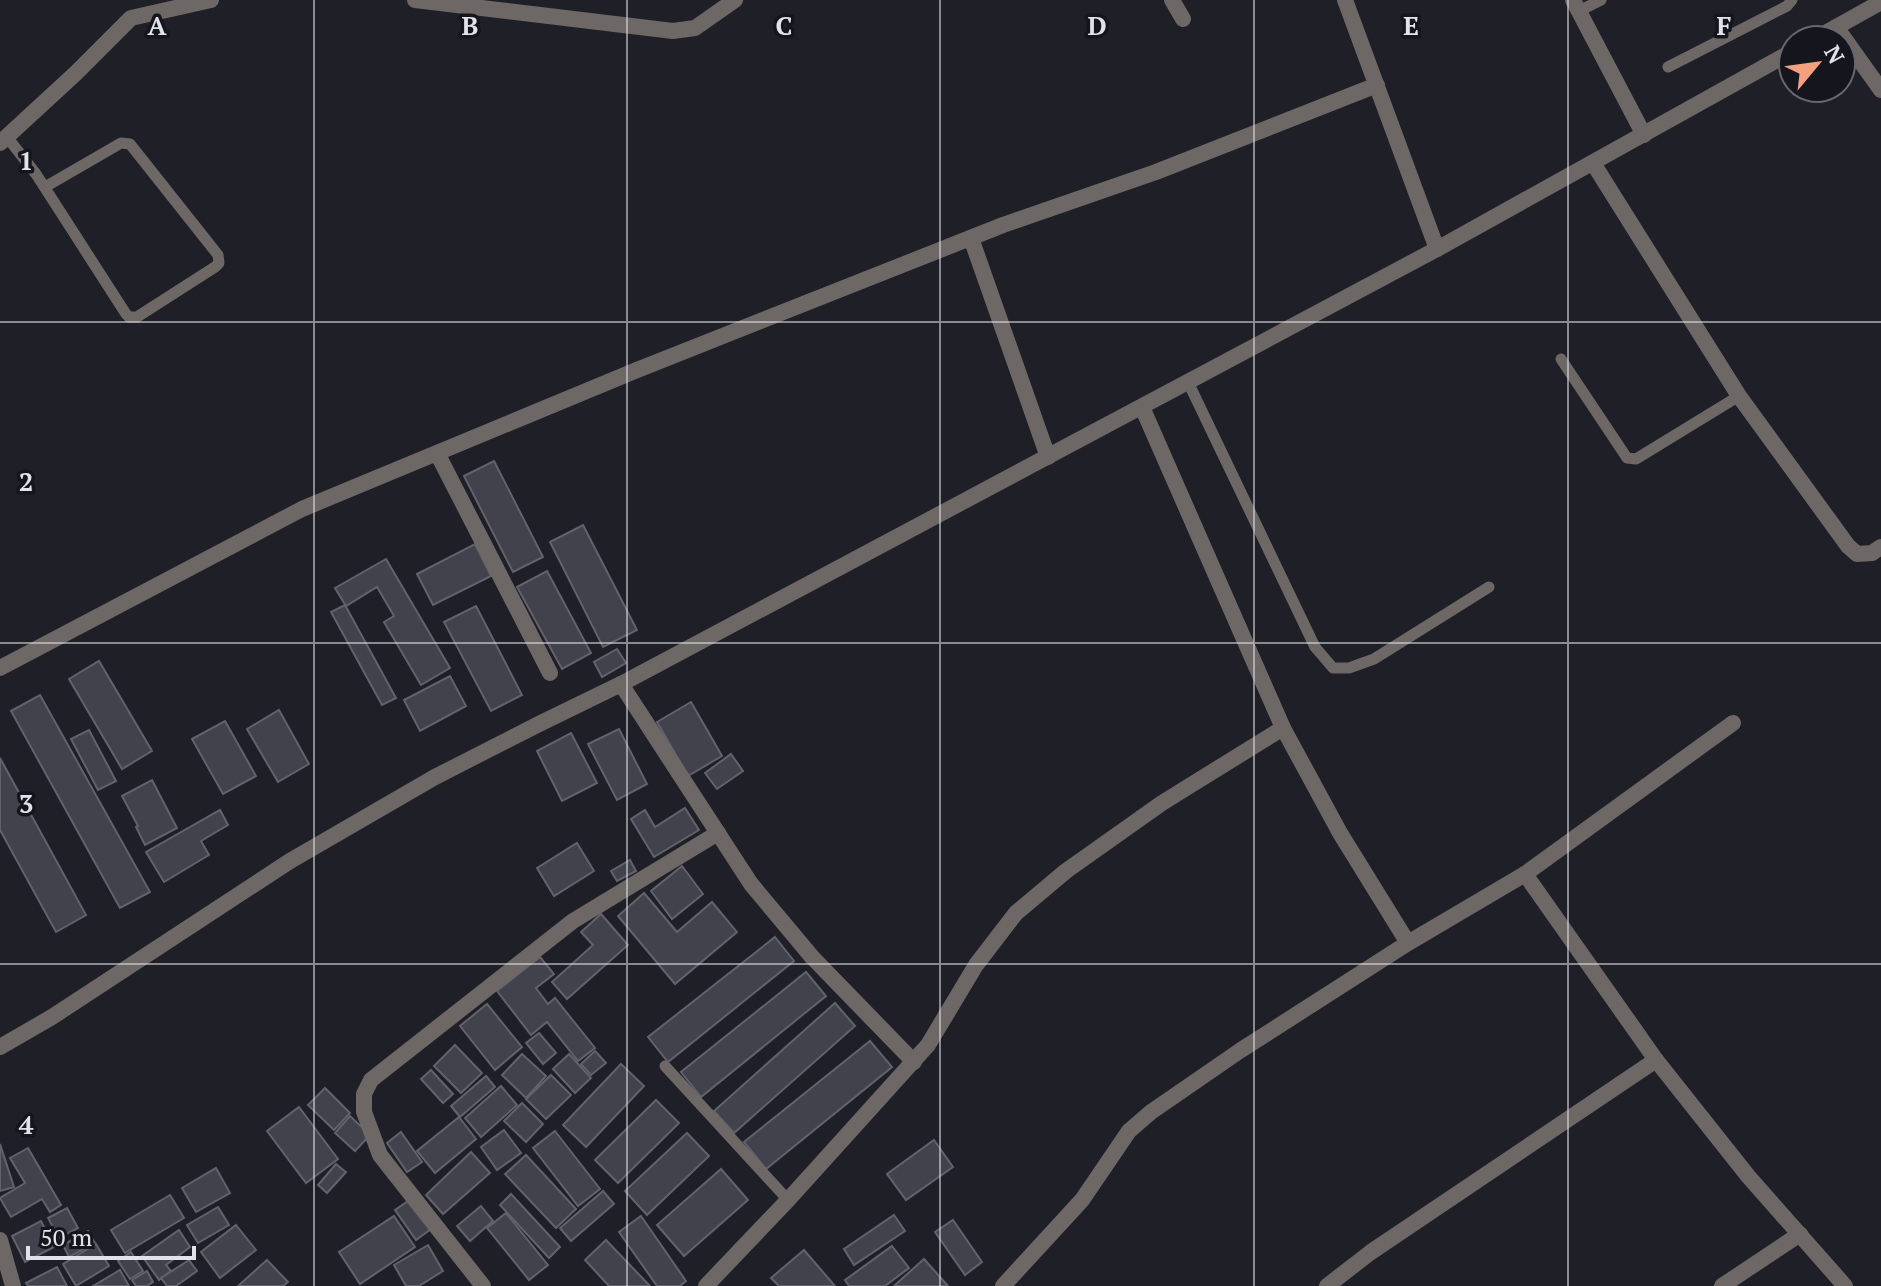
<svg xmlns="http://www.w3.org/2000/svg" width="1881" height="1286" font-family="'PT Serif',serif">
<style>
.building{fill:#41424c;stroke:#61626c;stroke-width:2}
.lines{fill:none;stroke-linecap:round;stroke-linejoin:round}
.lane{stroke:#6d6765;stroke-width:11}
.street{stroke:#6d6765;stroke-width:16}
.grid{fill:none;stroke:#e2e3e9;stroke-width:2;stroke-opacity:0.55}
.grid-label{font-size:26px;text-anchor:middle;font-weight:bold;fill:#e2e3e9;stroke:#15151e;stroke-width:7;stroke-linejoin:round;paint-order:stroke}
</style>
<rect width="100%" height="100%" fill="#1e1f27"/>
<g class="building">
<polygon points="494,461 543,557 513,572 464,476"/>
<polygon points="583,525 637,630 603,647 550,542"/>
<polygon points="475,544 491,576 433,605 417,574"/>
<polygon points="386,559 450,668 421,685 384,622 394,616 377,587 346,606 335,588"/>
<polygon points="547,571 591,653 562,669 517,587"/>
<polygon points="345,605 396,698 382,705 331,612"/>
<polygon points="476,606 522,695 491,711 444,622"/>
<polygon points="617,649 626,663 602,677 594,662"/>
<polygon points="99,661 152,751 122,769 69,679"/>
<polygon points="450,676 466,706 420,731 404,700"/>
<polygon points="40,695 150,892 120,908 11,711"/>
<polygon points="691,702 722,756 688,776 657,722"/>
<polygon points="279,710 309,764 278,782 247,729"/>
<polygon points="225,721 256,776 223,794 192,739"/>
<polygon points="619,729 647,784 617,800 588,744"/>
<polygon points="89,730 116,781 98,790 71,739"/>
<polygon points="571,733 597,783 562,801 537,751"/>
<polygon points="731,754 743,771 717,789 705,773"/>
<polygon points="0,758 86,915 56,932 0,830"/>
<polygon points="152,780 177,828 145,845 136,827 138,826 122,796"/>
<polygon points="685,808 699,830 654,857 631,819 645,810 655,827"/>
<polygon points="220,810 228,825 201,841 209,855 164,882 146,852"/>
<polygon points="577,843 594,871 554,896 537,868"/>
<polygon points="630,860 636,871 617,881 611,871"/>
<polygon points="682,866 703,894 672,919 651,891"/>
<polygon points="644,893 677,932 712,902 737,932 675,984 618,916"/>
<polygon points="601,914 628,945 567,999 552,982 593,945 581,932"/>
<polygon points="775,937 794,961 668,1062 648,1037"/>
<polygon points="540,957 554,974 536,988 548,1004 555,998 595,1048 578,1061 547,1022 531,1035 497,991"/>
<polygon points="806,972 826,996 701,1097 681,1072"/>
<polygon points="835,1003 855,1026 734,1133 714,1111"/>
<polygon points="487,1004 522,1047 495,1070 460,1026"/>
<polygon points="539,1033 556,1053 543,1064 526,1043"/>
<polygon points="870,1041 892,1067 766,1169 744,1142"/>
<polygon points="455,1045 482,1073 461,1093 434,1066"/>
<polygon points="595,1051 606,1063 591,1075 581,1064"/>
<polygon points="522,1054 546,1076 526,1098 502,1075"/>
<polygon points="569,1054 591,1078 575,1093 553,1069"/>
<polygon points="621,1064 644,1086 586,1147 563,1125"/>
<polygon points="431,1070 453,1094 443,1103 421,1079"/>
<polygon points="551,1075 571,1095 546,1119 526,1099"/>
<polygon points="486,1076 495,1087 460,1117 451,1106"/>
<polygon points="501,1086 517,1105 481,1137 465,1118"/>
<polygon points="325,1088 350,1113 334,1130 308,1105"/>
<polygon points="656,1100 679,1123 618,1183 595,1160"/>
<polygon points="522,1103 543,1124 526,1142 504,1121"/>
<polygon points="299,1107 338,1159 306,1183 267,1131"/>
<polygon points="350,1116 370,1135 355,1151 335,1133"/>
<polygon points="459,1117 476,1139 435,1173 417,1151"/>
<polygon points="504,1130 521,1153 497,1170 481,1147"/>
<polygon points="555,1131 600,1189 578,1206 533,1148"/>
<polygon points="401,1132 422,1162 407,1172 387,1143"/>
<polygon points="687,1133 709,1156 647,1215 625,1191"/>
<polygon points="934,1140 953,1167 906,1200 887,1174"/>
<polygon points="0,1144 14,1187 0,1191"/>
<polygon points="28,1148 61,1205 50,1212 42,1199 11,1217 0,1198 25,1183 10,1158"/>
<polygon points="471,1152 490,1173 443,1214 426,1195"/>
<polygon points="526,1155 576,1209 556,1228 505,1174"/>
<polygon points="336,1164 346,1172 327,1193 318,1185"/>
<polygon points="216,1168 230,1193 196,1212 182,1188"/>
<polygon points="721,1169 748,1200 684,1256 657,1225"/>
<polygon points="603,1191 614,1204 571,1241 560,1228"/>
<polygon points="511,1194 560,1247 549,1258 500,1205"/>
<polygon points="170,1195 184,1218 125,1253 111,1230"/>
<polygon points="411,1199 431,1229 416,1240 395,1210"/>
<polygon points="481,1206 493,1221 470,1241 457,1226"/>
<polygon points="218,1207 229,1225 198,1243 187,1225"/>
<polygon points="67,1208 78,1228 59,1238 48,1218"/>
<polygon points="506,1213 548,1265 529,1280 487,1228"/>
<polygon points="894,1215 905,1231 854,1265 844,1249"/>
<polygon points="394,1216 415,1247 360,1284 339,1252"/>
<polygon points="641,1216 686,1281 680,1286 657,1286 619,1232"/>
<polygon points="953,1220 982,1262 965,1275 935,1232"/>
<polygon points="41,1221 54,1247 25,1262 12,1236"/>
<polygon points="236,1225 256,1250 220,1278 201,1252"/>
<polygon points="179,1230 190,1247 166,1265 171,1271 159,1280 142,1256"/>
<polygon points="88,1231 95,1243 69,1257 63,1245"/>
<polygon points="606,1240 650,1286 609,1286 585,1260"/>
<polygon points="96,1244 109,1266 76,1286 63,1264"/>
<polygon points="428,1245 443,1271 419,1286 406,1286 394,1265"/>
<polygon points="892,1246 909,1268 885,1286 849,1286 845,1280"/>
<polygon points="804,1250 835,1286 779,1286 771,1278"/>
<polygon points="131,1252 143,1271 130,1279 118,1261"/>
<polygon points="924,1259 948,1286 894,1286"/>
<polygon points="189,1260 197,1271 176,1286 167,1286 161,1278"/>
<polygon points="267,1260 288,1282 283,1286 238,1286"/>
<polygon points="57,1267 67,1286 28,1286 26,1283"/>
<polygon points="120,1270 129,1286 93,1286"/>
<polygon points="147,1271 153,1282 147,1286 136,1286 132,1280"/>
</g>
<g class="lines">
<g class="lane">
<polyline points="1579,11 1601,0"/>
<polyline points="1668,67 1787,6 1792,0"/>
<polyline points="7,137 36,174 126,314 129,317 137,317 215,267 219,263 218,255 130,144 121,143 45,187"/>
<polyline points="1561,359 1627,458 1636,459 1739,396"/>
<polyline points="1188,382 1315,647 1333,668 1349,668 1374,659 1489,587"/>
<polyline points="665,1066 788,1200"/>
</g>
<g class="street">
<polyline points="415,0 673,31 695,28 735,0"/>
<polyline points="1172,0 1183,19"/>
<polyline points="1345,0 1437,249"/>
<polyline points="1573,0 1644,135"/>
<polyline points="1836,27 1881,90"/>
<polyline points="1813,40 1881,2"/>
<polyline points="0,143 76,73 131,18 211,0"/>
<polyline points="1593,163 1739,396 1848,546 1857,554 1872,553 1881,547"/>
<polyline points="971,238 1048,457"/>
<polyline points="1142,407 1283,728 1340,833 1408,943"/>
<polyline points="437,453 550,673"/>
<polyline points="0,668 302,509 637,370 1003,225 1156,172 1377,85"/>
<polyline points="621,684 751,884 812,957 914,1062"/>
<polyline points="1525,874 1656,1060 1748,1176 1845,1286"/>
<polyline points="0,1047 52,1017 290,861 435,777 541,723 621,684 1437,249 1793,51"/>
<polyline points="0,1240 13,1286"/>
<polyline points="483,1286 380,1155 364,1112 364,1094 371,1080 573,921 718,833"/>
<polyline points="706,1286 788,1200 928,1045 976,965 1016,913 1066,871 1162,803 1283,728"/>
<polyline points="1003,1286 1082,1200 1129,1131 1151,1112 1241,1050 1408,943 1525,874 1733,723"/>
<polyline points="1327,1286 1371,1252 1656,1060"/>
<polyline points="1722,1286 1800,1234"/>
</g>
</g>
<path class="grid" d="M314,0V1286M627,0V1286M940,0V1286M1254,0V1286M1568,0V1286M0,322H1881M0,643H1881M0,964H1881"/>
<g class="grid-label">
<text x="157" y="35">A</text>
<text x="470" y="35">B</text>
<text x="784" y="35">C</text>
<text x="1097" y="35">D</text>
<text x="1411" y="35">E</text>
<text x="1724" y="35">F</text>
<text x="26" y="170">1</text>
<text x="26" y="491">2</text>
<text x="26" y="813">3</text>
<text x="26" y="1134">4</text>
</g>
<g transform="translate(1817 64) rotate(61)"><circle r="38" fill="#15151e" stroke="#67676f" stroke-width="2"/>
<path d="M0-6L14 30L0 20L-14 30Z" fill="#f2a07f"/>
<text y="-12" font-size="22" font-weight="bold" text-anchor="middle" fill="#e2e3e9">N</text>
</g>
<path d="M28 1246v12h166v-12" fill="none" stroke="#e2e3e9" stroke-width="4"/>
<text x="40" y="1246" font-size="24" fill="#e2e3e9" stroke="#15151e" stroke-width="6" paint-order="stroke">50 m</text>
</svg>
